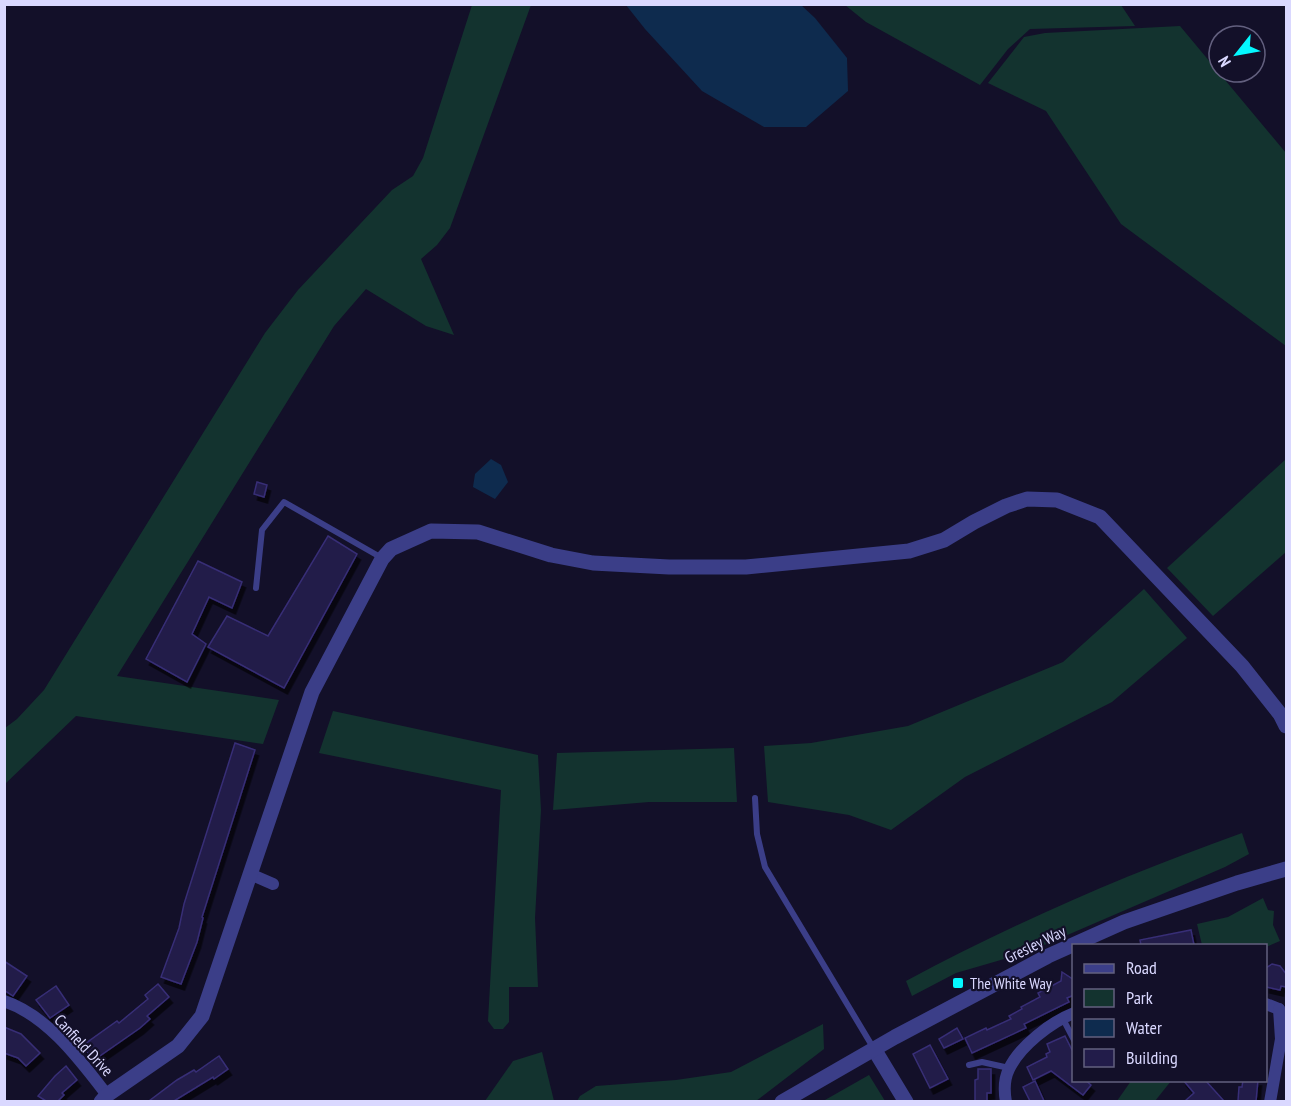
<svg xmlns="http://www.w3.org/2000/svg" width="1291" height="1106" font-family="'PT Sans Narrow',sans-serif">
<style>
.green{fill:#13332f}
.water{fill:#0e2b4e}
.building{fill:#221c4a;stroke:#372e76;stroke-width:1.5;filter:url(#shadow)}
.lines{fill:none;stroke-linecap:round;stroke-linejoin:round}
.service{stroke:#3b3e88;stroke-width:6}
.minor{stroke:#3b3e88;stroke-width:12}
.tertiary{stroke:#3b3e88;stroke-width:15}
.poi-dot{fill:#04f8ff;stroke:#131029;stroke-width:2}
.labels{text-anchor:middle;stroke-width:4.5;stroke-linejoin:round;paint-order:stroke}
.street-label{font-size:16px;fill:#dad8ff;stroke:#131029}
.poi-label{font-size:16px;fill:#dad8ff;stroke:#131029;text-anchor:start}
</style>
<defs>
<filter id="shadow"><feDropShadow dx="3.5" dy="6" stdDeviation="0" flood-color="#0009"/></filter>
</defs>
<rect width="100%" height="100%" fill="#131029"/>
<g class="green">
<polygon points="472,5 531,5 450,228 437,245 421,259 454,335 426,326 366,289 334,326 117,676 279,700 263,744 76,716 5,784 5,728 17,719 44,690 265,333 298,290 392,190 413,176 423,158"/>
<polygon points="845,5 1121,5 1135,26 1030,29 1008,49 980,85 866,22"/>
<polygon points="1180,26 1286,153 1286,346 1121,224 1046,111 988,83 1024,37 1045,33"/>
<polygon points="1286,459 1286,552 1213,616 1167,568"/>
<polygon points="1144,589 1187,638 1112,702 965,777 891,830 849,815 768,802 764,746 811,743 908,726 1063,662"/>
<polygon points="333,711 538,755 541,810 535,918 538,987 509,987 509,1022 503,1029 494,1029 488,1021 501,790 319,753"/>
<polygon points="734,748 737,802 649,802 553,810 557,753"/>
<path d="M1242,833L1249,854L1225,867L1028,952L956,973L912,996L906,981C1014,923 1127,874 1242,833Z"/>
<polygon points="1263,898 1268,910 1274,911 1273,925 1280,941 1266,947 1202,945 1197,924 1228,917"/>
<polygon points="823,1024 824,1049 756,1101 577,1101 580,1096 596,1086 676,1080 731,1072"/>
<polygon points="542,1052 554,1101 485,1101 513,1061"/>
<polygon points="869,1075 885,1101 826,1101 825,1100"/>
<polygon points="1165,1081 1171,1081 1155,1101 1117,1101 1131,1081"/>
</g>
<g class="water">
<polygon points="626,5 801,5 815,18 847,58 848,91 806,127 764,127 702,91 645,29"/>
<polygon points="491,459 501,465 508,482 495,499 473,487 475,474"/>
</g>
<g class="building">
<polygon points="257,482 267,485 264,497 254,494"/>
<polygon points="328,536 357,554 284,688 208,647 227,616 268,636"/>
<polygon points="198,561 242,582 232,608 209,597 192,634 206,644 187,682 146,659"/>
<polygon points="235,743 255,750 202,917 203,918 197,942 181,984 161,977 179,928 184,904"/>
<polygon points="1191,930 1194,945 1141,945 1140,940"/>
<polygon points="4,961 27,976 13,996 4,990"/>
<polygon points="1272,964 1280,966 1287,975 1287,987 1281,986 1280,990 1266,987 1266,968"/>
<polygon points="1062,972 1074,980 1074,995 1067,998 1069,1002 1024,1024 1026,1028 972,1053 965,1038 986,1028 987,1030 1011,1019 1009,1016 1022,1009 1021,1007 1040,997 1038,993 1061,981"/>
<polygon points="158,984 169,997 147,1016 150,1019 140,1028 94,1060 82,1046 117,1021 119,1023 148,999 145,995"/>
<polygon points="56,986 69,1005 50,1018 36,1000"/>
<polygon points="4,1027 21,1034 40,1053 26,1066 18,1058 4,1053"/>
<polygon points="957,1028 963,1039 944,1048 939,1039"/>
<polygon points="1065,1036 1074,1054 1074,1080 1085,1080 1091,1085 1083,1095 1051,1071 1033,1080 1027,1067 1047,1057 1046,1054 1050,1052 1047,1044"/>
<polygon points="930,1045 948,1079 930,1088 913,1054"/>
<polygon points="219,1056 228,1069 214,1079 213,1077 174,1101 149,1101 177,1080 194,1070 196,1072"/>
<polygon points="66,1066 77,1080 62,1093 64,1095 58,1101 46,1101 38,1096 55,1076"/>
<polygon points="978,1069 991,1069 991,1093 987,1093 987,1101 975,1101 975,1080 978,1079"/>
<polygon points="1183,1080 1205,1080 1224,1101 1185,1101 1194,1093"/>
<polygon points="1243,1080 1258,1080 1256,1101 1238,1101 1239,1087 1242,1087"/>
<polygon points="1035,1081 1040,1092 1044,1101 1030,1101 1023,1087"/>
</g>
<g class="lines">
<g class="service">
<polyline points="256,588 262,530 284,502 382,558"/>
<polyline points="755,798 757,834 765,867 874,1049"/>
<polyline points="1062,1017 1074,1040"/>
<polyline points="969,1065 982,1062 1009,1068"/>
</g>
<g class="minor">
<polyline points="250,874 273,884"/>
<path d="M4,1001C48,1016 80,1060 107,1095"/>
<polyline points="1266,1004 1279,1009"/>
<path d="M1006,1102C1004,1091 1004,1079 1009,1069C1020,1046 1051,1022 1074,1013"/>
<polyline points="1270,1102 1281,1039 1279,1009"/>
</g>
<g class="tertiary">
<polyline points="874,1049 906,1102"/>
<polyline points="101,1102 107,1095 178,1046 202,1016 312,692 382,559 391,549 431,531 478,532 551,555 593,563 669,567 746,567 909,551 944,540 974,522 1006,506 1027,499 1057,500 1100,517 1242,666 1280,714 1286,726"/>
<polyline points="782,1102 895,1037 1048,956 1124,922 1237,883 1286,869"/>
</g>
</g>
<rect class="poi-dot" x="952" y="977" width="12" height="12" rx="3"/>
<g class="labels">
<g class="street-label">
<text transform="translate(1035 944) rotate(-26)" y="6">Gresley Way</text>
<text transform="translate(84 1045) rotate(47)" y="6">Canfield Drive</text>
</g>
<g class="poi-label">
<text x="970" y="989">The White Way</text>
</g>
</g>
<rect width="1291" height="1106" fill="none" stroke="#dad8ff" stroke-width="12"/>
<rect x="1072" y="944" width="195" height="138" fill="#131029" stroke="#63607f" stroke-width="1.5"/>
<rect x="1084" y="964" width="30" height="9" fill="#3b3e88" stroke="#63607f" stroke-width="1.5"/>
<text x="1126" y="974" font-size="18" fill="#dad8ff">Road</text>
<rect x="1084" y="989" width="30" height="18" fill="#13332f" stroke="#63607f" stroke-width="1.5"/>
<text x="1126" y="1004" font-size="18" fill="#dad8ff">Park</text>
<rect x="1084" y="1019" width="30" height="18" fill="#0e2b4e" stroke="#63607f" stroke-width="1.5"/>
<text x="1126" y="1034" font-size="18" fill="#dad8ff">Water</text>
<rect x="1084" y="1049" width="30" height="18" fill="#221c4a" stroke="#63607f" stroke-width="1.5"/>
<text x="1126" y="1064" font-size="18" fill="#dad8ff">Building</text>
<g transform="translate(1237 54) rotate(239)"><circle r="28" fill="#131029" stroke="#63607f" stroke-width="1.5"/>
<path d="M0-4.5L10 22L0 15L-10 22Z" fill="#04f8ff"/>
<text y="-9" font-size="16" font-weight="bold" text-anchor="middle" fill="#dad8ff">N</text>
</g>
</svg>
